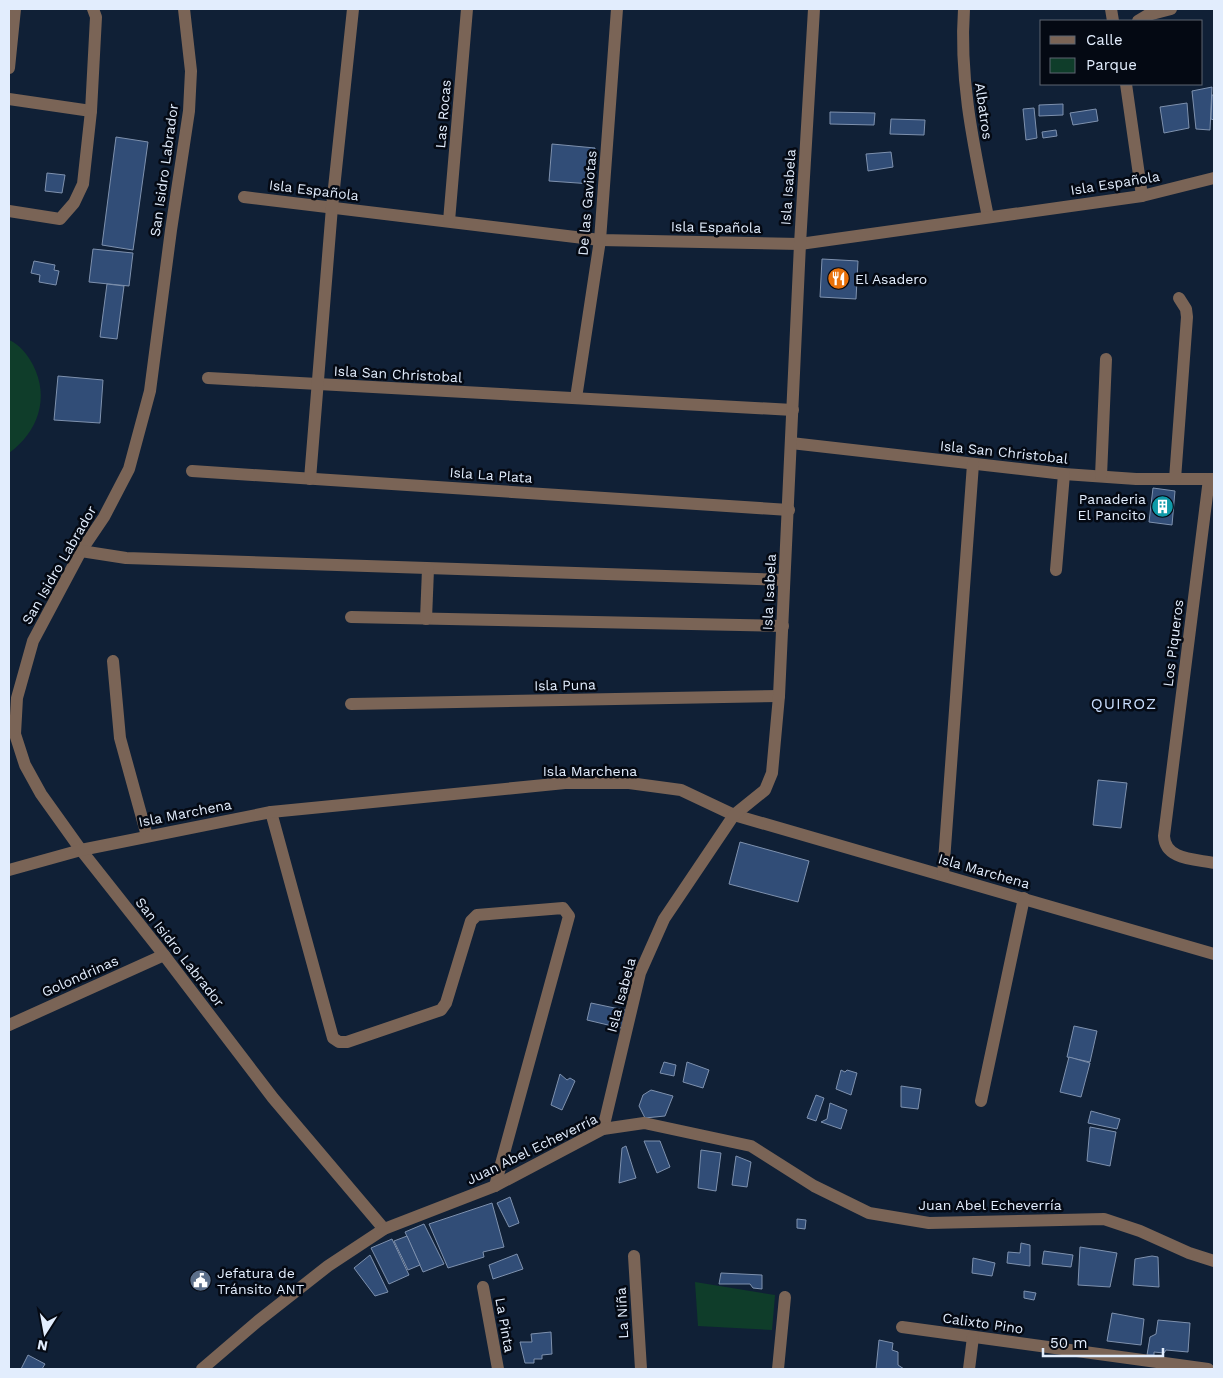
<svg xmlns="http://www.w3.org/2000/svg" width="1223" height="1378" font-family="'Work Sans',sans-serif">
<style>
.green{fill:#0f3d2a}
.building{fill:#314d77;stroke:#7e91ae}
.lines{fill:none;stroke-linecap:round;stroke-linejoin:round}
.minor{stroke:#7a6456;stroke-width:12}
.labels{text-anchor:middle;stroke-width:5;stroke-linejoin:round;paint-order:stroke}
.street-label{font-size:14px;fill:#e2edfd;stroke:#040913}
.poi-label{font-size:14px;fill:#e2edfd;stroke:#040913;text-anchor:start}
.quarter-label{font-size:16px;letter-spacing:1px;fill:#c8dcfc;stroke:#040913}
</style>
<rect width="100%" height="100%" fill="#102036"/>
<g class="green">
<path d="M9,340C19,344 28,355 33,365C50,398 38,432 9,453Z"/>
<polygon points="695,1282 775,1295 772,1330 698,1326"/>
</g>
<g class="building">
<polygon points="1212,87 1210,130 1196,129 1192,91"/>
<polygon points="1212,95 1214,95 1214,120 1211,119"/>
<polygon points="1187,103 1189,128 1164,133 1160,107"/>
<polygon points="1063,104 1063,115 1039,116 1039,105"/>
<polygon points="1034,108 1037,138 1026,140 1023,109"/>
<polygon points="1096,109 1098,121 1073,125 1070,113"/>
<polygon points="830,112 875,113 874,125 830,124"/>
<polygon points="891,119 925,120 924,135 890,134"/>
<polygon points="1056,130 1057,136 1043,138 1042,132"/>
<polygon points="116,137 148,142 133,250 102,245"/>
<polygon points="552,144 595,148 592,184 549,181"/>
<polygon points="891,152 893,167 868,171 866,154"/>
<polygon points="47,173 65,175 62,193 45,191"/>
<polygon points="93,249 133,253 129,286 89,282"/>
<polygon points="822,259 858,261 856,299 820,297"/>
<polygon points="34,261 55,265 54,270 59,271 56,285 39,282 40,275 31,273"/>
<polygon points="107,284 124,286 117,339 100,337"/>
<polygon points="58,376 103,380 100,423 54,420"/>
<polygon points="1153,488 1175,491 1172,525 1149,522"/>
<polygon points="1098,780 1127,783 1121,828 1093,825"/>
<polygon points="740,842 809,861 798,902 729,884"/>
<polygon points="591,1003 629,1011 625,1029 587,1020"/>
<polygon points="1074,1026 1097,1031 1090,1062 1067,1057"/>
<polygon points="1069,1057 1090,1063 1081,1097 1060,1092"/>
<polygon points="664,1062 676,1065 674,1076 660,1073"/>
<polygon points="687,1062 709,1070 703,1088 683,1082"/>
<polygon points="841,1070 845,1072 847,1070 857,1073 851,1095 836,1089"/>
<polygon points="560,1074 567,1080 570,1078 575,1081 562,1110 551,1105"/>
<polygon points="901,1086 921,1089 918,1109 901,1107"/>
<polygon points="651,1090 673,1096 665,1116 645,1118 639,1106 643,1095"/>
<polygon points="816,1095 824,1098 816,1121 807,1118"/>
<polygon points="830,1103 847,1110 841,1129 821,1122 827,1119"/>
<polygon points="1091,1111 1120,1119 1117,1129 1088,1123"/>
<polygon points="1090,1127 1116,1132 1110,1166 1087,1161"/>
<polygon points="644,1141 660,1141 670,1167 657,1173"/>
<polygon points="626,1146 636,1178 619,1183 622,1148"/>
<polygon points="701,1150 721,1153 716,1191 698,1188"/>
<polygon points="736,1156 751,1162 747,1187 732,1185"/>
<polygon points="510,1197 519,1223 509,1227 497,1203"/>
<polygon points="492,1203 504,1247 483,1252 484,1257 448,1268 429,1224"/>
<polygon points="797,1219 806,1220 805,1229 797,1228"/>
<polygon points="424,1224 444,1264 423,1272 405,1232"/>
<polygon points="407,1236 420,1265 408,1270 394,1241"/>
<polygon points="392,1239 409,1275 389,1284 371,1248"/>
<polygon points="1021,1243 1030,1245 1030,1266 1007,1263 1008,1252 1020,1253"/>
<polygon points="1080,1247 1117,1253 1110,1287 1078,1285"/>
<polygon points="1044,1251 1073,1255 1071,1267 1042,1264"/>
<polygon points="517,1254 523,1269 493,1279 489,1265"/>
<polygon points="370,1255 388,1292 375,1296 354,1268"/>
<polygon points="1152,1256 1158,1257 1159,1287 1133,1285 1135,1259"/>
<polygon points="973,1258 995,1263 992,1276 972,1273"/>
<polygon points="721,1273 762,1275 762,1289 753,1288 750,1284 719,1284"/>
<polygon points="1024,1291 1036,1293 1034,1300 1024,1298"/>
<polygon points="1112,1313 1144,1319 1141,1345 1107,1341"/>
<polygon points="1158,1320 1190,1323 1188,1352 1166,1350 1164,1353 1154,1352 1154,1355 1147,1355 1150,1337 1156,1334"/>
<polygon points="551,1332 552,1354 542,1355 542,1359 534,1359 534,1363 525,1363 520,1342 532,1342 531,1334"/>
<polygon points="879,1340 893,1343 892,1350 898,1352 898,1365 904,1369 876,1369"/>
<polygon points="28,1355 45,1364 42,1369 21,1369"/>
</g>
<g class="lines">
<g class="minor">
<polyline points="184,9 191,71 189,111 171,230 150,391 129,469 104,517 81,551 33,641 17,698 15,734 25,765 41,794 81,850 164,955 273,1098 384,1229"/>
<path d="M964,9C959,80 974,147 988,217"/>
<polyline points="1111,9 1113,21"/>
<polyline points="1138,21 1148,15 1171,9"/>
<polyline points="9,68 15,9"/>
<polyline points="1126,84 1142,196"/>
<polyline points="9,99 91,111"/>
<polyline points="244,197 600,240 800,244 1142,196 1214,178"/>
<polyline points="9,211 60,219 74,203 83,184 91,111 96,17 93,9"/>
<polyline points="449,221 467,9"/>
<polyline points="208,378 793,410"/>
<polyline points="576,398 600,240 617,9"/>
<polyline points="791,443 1064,474 1136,479 1214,479"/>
<polyline points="192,471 789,510"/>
<polyline points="1101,476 1106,359"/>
<polyline points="310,479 332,207 353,9"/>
<polyline points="1175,479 1187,317 1186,309 1179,298"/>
<path d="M1209,479L1164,836C1165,860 1195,859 1214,863"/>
<polyline points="81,551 126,558 784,580"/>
<polyline points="1056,570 1064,474"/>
<polyline points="351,617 783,626"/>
<polyline points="426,619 428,569"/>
<polyline points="113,661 120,738 147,836"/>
<polyline points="351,704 779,696"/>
<polyline points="271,812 333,1038 339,1042 347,1042 441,1010 446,1003 471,921 477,915 563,908 569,916 495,1186"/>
<polyline points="9,870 81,850 271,812 565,783 629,783 681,790 734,815 1214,954"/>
<polyline points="943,875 973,464"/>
<polyline points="9,1025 164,955"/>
<polyline points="981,1101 1024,898"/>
<polyline points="603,1129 640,973 664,919 734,815 765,790 772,773 779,696 800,244 814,9"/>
<polyline points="634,1256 641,1369"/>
<polyline points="483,1287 498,1369"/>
<polyline points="902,1327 1208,1369"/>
<polyline points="202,1369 258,1321 328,1266 384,1229 495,1186 603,1129 644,1123 751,1146 814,1186 869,1213 929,1223 1104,1219 1140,1231 1189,1253 1214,1261"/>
<polyline points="778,1369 785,1297"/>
<polyline points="969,1369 973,1337"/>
</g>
</g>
<defs>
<symbol id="restaurant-disc" viewBox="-11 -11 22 22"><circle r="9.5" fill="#e8710a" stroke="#040913"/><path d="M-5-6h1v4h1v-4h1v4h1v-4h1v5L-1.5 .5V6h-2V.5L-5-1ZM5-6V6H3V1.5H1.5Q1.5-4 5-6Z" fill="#fff"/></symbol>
<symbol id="building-disc" viewBox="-11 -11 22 22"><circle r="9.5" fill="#0f9aa8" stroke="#040913"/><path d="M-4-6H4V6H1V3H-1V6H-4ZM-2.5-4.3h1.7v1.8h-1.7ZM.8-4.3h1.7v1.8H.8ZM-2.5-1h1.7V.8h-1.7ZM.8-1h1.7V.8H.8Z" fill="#fff"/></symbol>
<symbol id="civic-disc" viewBox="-11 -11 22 22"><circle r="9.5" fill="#5c6f8a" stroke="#040913"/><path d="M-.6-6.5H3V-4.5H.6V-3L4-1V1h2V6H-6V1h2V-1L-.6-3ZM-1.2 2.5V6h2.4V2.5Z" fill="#fff"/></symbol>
</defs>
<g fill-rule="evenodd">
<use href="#restaurant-disc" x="826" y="266" width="25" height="25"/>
<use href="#building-disc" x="1150" y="494" width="25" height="25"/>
<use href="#civic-disc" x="188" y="1268" width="25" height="25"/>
</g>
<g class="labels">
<g class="street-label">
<text transform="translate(984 111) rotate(82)" y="5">Albatros</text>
<text transform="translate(443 114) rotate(-85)" y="5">Las Rocas</text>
<text transform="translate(164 170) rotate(-82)" y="5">San Isidro Labrador</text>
<text transform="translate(1115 183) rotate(-9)" y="5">Isla Española</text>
<text transform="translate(788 187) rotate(-86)" y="5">Isla Isabela</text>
<text transform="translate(314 190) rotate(7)" y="5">Isla Española</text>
<text transform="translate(587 203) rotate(-85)" y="5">De las Gaviotas</text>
<text transform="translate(716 227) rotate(1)" y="5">Isla Española</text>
<text transform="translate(398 374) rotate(3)" y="5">Isla San Christobal</text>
<text transform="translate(1004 452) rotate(6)" y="5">Isla San Christobal</text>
<text transform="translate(491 475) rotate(4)" y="5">Isla La Plata</text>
<text transform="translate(59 565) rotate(-60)" y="5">San Isidro Labrador</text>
<text transform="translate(769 592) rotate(-87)" y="5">Isla Isabela</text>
<text transform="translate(1173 643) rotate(-83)" y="5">Los Piqueros</text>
<text transform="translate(565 685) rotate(-1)" y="5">Isla Puna</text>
<text x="590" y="776">Isla Marchena</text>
<text transform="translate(185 813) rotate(-11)" y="5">Isla Marchena</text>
<text transform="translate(984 871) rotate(16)" y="5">Isla Marchena</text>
<text transform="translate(180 952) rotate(52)" y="5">San Isidro Labrador</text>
<text transform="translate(80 976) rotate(-24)" y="5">Golondrinas</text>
<text transform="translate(621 995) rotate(-75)" y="5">Isla Isabela</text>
<text transform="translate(532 1149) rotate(-26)" y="5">Juan Abel Echeverría</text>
<text x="990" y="1210">Juan Abel Echeverría</text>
<text transform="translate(622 1313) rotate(-93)" y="5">La Niña</text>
<text transform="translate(983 1323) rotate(8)" y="5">Calixto Pino</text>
<text transform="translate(505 1325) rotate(80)" y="5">La Pinta</text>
</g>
<g class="poi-label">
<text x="855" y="284">El Asadero</text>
<text x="1146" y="504" text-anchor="end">Panaderia<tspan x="1146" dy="16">El Pancito</tspan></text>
<text x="217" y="1278">Jefatura de<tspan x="217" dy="16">Tránsito ANT</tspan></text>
</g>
<g class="quarter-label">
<text x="1124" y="709">QUIROZ</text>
</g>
</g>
<rect width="1223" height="1378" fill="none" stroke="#e2edfd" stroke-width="20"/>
<rect x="1040" y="20" width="162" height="65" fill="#040913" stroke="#5d6471"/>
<rect x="1050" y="36" width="25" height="8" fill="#7a6456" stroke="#5d6471"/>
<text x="1086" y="45" font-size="15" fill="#e2edfd">Calle</text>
<rect x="1050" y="58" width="25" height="15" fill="#0f3d2a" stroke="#5d6471"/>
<text x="1086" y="70" font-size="15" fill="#e2edfd">Parque</text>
<g transform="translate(45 1333) rotate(191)" stroke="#040913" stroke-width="4" paint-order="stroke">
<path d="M0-4L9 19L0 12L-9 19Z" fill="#e2edfd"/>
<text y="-8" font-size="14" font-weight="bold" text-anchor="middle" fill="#e2edfd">N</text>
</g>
<path d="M1043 1348v8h120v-8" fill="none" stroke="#e2edfd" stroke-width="2.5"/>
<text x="1050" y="1348" font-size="15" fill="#e2edfd" stroke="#040913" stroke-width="4" paint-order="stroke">50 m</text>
</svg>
